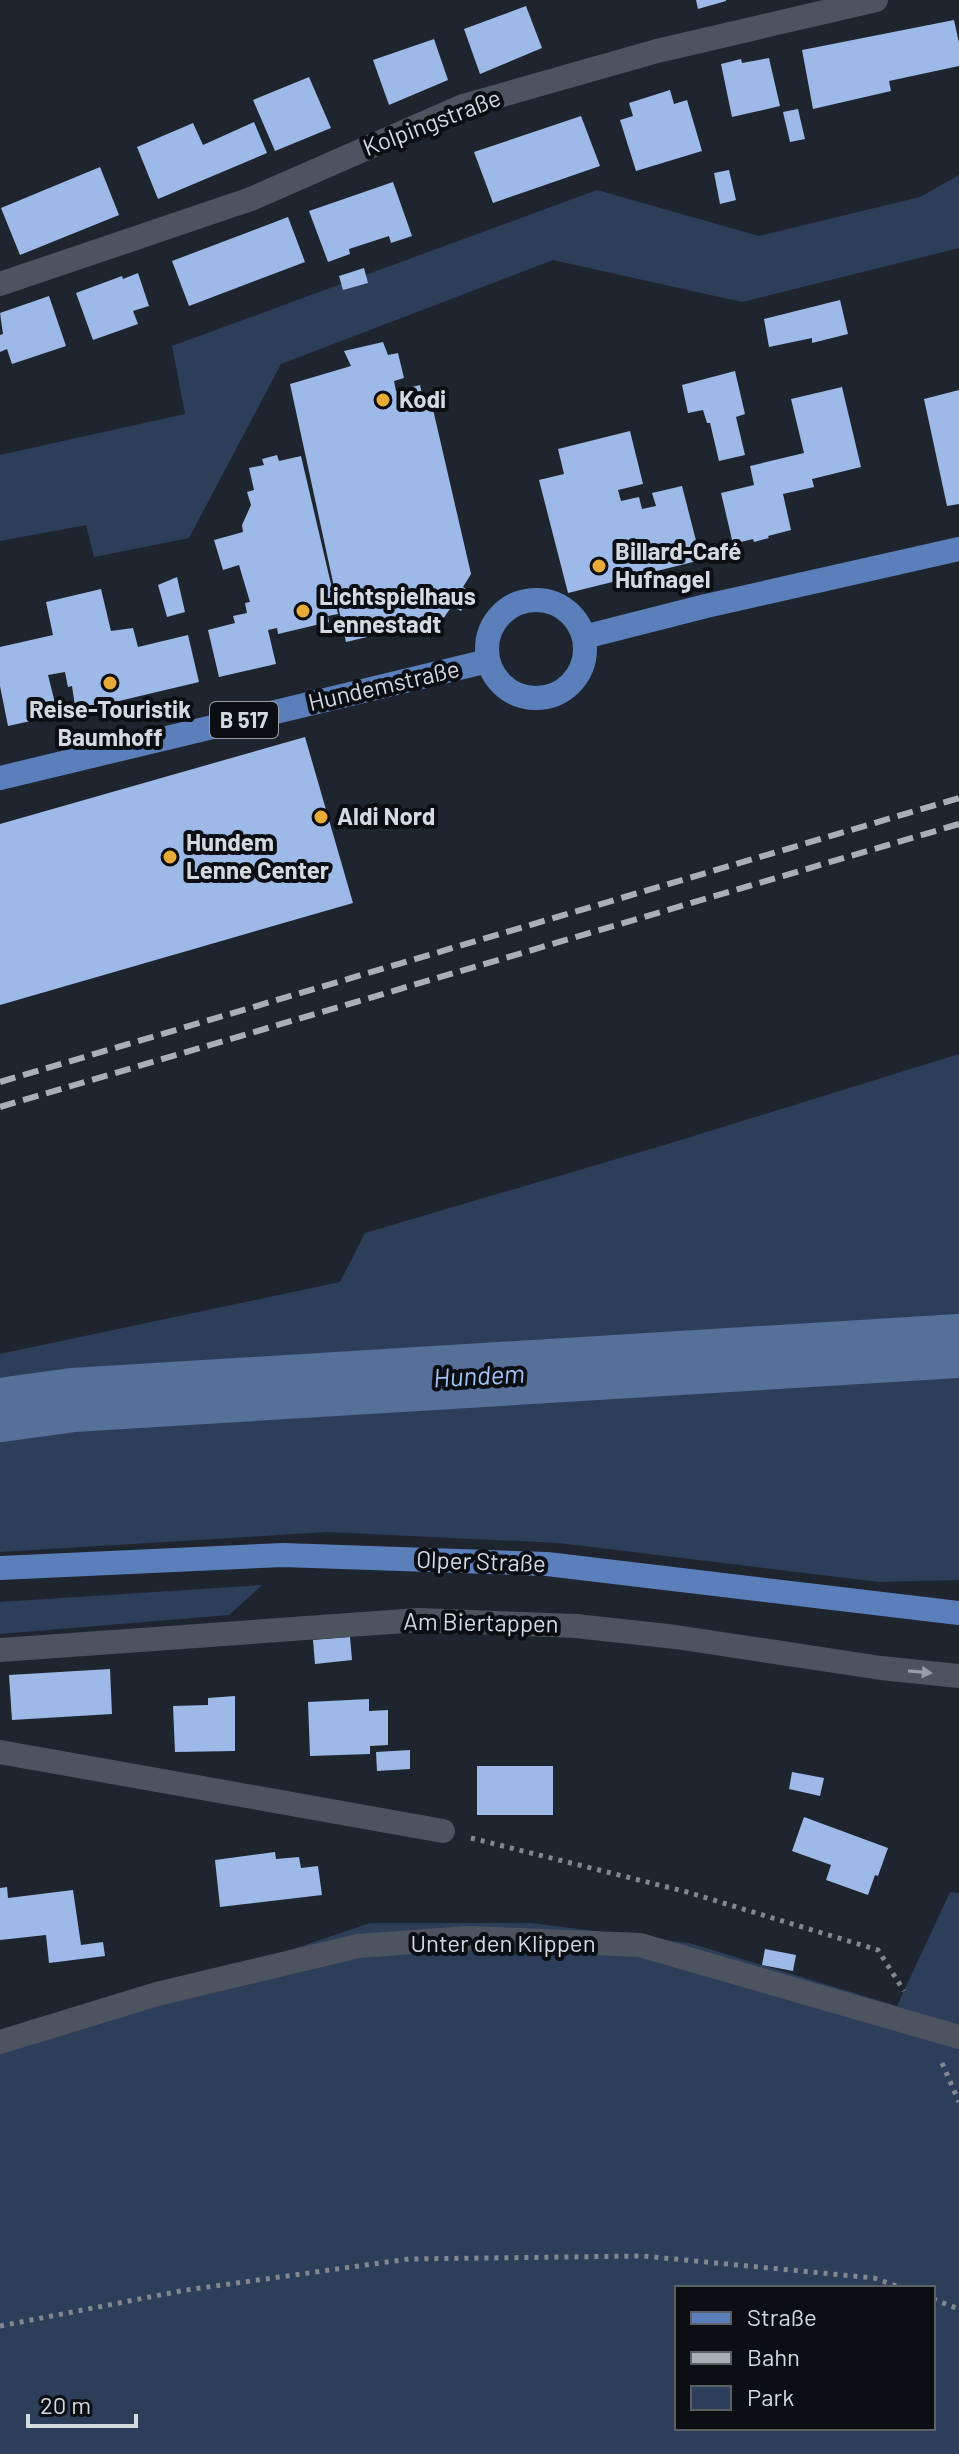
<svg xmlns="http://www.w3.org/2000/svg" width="959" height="2454" font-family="Barlow,sans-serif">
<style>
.green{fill:#2d3e5a;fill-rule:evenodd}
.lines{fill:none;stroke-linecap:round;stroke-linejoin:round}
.river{stroke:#56709a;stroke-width:64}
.building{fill:#9cb9e7}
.path{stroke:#838890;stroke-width:5;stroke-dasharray:4 6;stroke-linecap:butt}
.minor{stroke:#4d545f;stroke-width:24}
.major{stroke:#5a7fba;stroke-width:24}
.rail{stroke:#aaafb7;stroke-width:6;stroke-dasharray:16 8;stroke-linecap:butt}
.oneway{fill:#989ea6}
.poi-dot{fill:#e8ab37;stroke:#0b0e13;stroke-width:3}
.labels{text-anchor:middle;stroke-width:8;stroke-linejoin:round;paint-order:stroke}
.shield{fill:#0b0e13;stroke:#989da3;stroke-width:2}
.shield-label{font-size:22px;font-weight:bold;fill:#d5dae1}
.street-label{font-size:24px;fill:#d5dae1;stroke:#0b0e13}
.poi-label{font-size:24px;font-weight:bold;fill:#d5dae1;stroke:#0b0e13;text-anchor:start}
.water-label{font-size:26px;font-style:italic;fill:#a2c3f7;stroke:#0b0e13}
</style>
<rect width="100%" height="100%" fill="#1f252f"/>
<g class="green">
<polygon points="959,175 959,248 742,302 553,260 281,364 189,538 94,557 86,525 0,541 0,455 185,414 172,346 597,190 759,236 920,197"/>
<polygon points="959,1054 959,1580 879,1582 559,1543 328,1532 0,1552 0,1354 340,1282 365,1233 671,1143"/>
<polygon points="262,1585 229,1615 0,1634 0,1602"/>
<path d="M950,1892L959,1893V2454H0V2048L370,1923H531L689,1943L897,2006ZM677,2288H933V2428H677Z"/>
</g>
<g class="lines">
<polyline class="river" points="0,1410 73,1400 959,1346"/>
</g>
<g class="building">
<polygon points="696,0 726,0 726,1 698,9"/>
<polygon points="526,6 542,48 480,74 464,29"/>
<polygon points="954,20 959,43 959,66 889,81 891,91 813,109 802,50"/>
<polygon points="434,39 448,80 389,105 373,60"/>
<polygon points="769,58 780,106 732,117 721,64 741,59 742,63"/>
<polygon points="309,77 331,128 275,151 253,100"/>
<polygon points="670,90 674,104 687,100 702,151 636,171 620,120 633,116 629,103"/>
<polygon points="798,109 805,139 790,142 783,112"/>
<polygon points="581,116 600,166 493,203 474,152"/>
<polygon points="254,122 267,153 158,199 137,147 193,123 203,145"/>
<polygon points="100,167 119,215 20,255 1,208"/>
<polygon points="729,170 736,200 720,204 714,173"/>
<polygon points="393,182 412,236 391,243 389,236 349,249 350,254 328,262 309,211"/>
<polygon points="288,217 305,262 189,306 172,261"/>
<polygon points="364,268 368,283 343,290 339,276"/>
<polygon points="138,273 149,306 133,311 138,324 93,340 76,293 122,276 123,279"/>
<polygon points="49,296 66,346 12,364 7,349 0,352 0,335 3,334 0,313"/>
<polygon points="840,300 848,334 812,343 812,338 769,347 764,319"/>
<polygon points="383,342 388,355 398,353 404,378 394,381 396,391 420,385 425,407 432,405 471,574 463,587 472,593 461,611 452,606 443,619 346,642 290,384 351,366 344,351"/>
<polygon points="735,371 745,414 736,417 745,455 719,461 710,423 707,423 703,410 688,413 682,385"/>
<polygon points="842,387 861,467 812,479 814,487 783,494 791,530 768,536 769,538 754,542 753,539 733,544 721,493 754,485 750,466 804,453 791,399"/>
<polygon points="959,390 959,504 947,506 924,399"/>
<polygon points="630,431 643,484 618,490 621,501 639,497 642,509 656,506 652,493 682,486 701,560 568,593 539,480 564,474 558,449"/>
<polygon points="277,455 279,461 301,456 338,614 328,616 329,622 278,634 277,628 268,630 276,664 219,677 208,630 235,623 233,616 247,613 245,603 250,602 239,565 223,570 214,540 243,532 242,525 251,505 247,492 254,490 249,468 264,465 262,459"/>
<polygon points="177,577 185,612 167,617 158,585"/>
<polygon points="101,589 111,631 133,628 138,647 188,635 199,682 81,710 75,706 72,686 68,687 65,672 48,675 58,715 8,726 0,686 0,647 53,635 46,602"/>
<polygon points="305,737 353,903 0,1005 0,824"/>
<polygon points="350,1637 352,1660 315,1664 313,1640"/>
<polygon points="110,1669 112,1714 12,1720 9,1675"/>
<polygon points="235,1696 235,1751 175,1752 173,1706 208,1705 208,1698"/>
<polygon points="369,1699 369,1711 388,1710 388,1745 370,1746 370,1754 310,1756 308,1702"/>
<polygon points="410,1750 410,1769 377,1771 376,1752"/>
<rect x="477" y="1766" width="76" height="49"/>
<polygon points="792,1772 824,1778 820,1796 789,1789"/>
<polygon points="804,1817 888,1848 878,1876 875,1875 868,1895 826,1880 831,1865 792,1851"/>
<polygon points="275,1852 276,1859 299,1857 301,1868 318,1866 322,1895 220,1907 215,1860"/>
<polygon points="7,1887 8,1898 73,1890 81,1945 103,1942 105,1956 49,1963 46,1935 0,1940 0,1888"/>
<polygon points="765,1949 796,1955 793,1971 762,1965"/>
</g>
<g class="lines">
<g class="path">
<polyline points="471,1838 687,1892 878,1950 904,1991"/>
<polyline points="942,2063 959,2102"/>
<polyline points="933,2299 959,2309"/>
<polyline points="0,2326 186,2290 409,2259 643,2256 874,2278 902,2288"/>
</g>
<g class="minor">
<polyline points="0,284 251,199 463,106 657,51 876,0"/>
<polyline points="0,1650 419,1620 576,1626 676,1637 881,1668 959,1676"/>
<polyline points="0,1752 443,1831"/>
<polyline points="0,2042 157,1994 358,1946 469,1938 640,1945 959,2037"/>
</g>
<g class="major">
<circle cx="536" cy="649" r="49"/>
<polyline points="584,637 706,606 959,549"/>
<polyline points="0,778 488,661"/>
<polyline points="0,1568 283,1555 547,1564 959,1613"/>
</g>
<g class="rail">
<polyline points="0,1082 959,798"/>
<polyline points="0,1107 959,824"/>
</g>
</g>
<defs><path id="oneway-solid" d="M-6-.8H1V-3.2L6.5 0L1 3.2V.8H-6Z" transform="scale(2)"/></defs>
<use class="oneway" href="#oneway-solid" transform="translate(920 1672) rotate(5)"/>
<g class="poi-dot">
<circle cx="383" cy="400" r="8"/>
<circle cx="599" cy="566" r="8"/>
<circle cx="303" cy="611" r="8"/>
<circle cx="110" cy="683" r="8"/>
<circle cx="321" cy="817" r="8"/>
<circle cx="170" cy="857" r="8"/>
</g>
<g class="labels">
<rect class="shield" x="210" y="702" width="68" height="36" rx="6"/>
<g class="shield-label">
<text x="244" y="728">B 517</text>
</g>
<g class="street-label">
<text transform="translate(432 123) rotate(-21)" y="8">Kolpingstraße</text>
<text transform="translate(384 686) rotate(-13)" y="8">Hundemstraße</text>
<text transform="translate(481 1562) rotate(2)" y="8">Olper Straße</text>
<text transform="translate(481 1623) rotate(1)" y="8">Am Biertappen</text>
<text x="503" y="1952">Unter den Klippen</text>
</g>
<g class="poi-label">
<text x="399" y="408">Kodi</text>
<text x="615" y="560">Billard-Café<tspan x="615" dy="28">Hufnagel</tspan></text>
<text x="319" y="605">Lichtspielhaus<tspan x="319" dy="28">Lennestadt</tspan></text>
<text x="110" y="718" text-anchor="middle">Reise-Touristik<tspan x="110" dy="28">Baumhoff</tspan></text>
<text x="337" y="825">Aldi Nord</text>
<text x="186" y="851">Hundem<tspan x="186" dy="28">Lenne Center</tspan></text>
</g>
<g class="water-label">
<text transform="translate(479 1376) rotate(-3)" y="9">Hundem</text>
</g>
</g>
<rect x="675" y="2286" width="260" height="144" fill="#0b0e13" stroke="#5c6065" stroke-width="2"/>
<rect x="691" y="2312" width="40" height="12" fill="#5a7fba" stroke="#5c6065" stroke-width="2"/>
<text x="747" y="2326" font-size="24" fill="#d5dae1">Straße</text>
<rect x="691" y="2352" width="40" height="12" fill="#aaafb7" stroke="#5c6065" stroke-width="2"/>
<text x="747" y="2366" font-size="24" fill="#d5dae1">Bahn</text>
<rect x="691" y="2386" width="40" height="24" fill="#2d3e5a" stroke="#5c6065" stroke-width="2"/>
<text x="747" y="2406" font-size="24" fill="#d5dae1">Park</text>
<path d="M28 2414v12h108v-12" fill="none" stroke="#d5dae1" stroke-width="4"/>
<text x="40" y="2414" font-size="24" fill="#d5dae1" stroke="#0b0e13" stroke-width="6" paint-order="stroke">20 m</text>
</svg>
